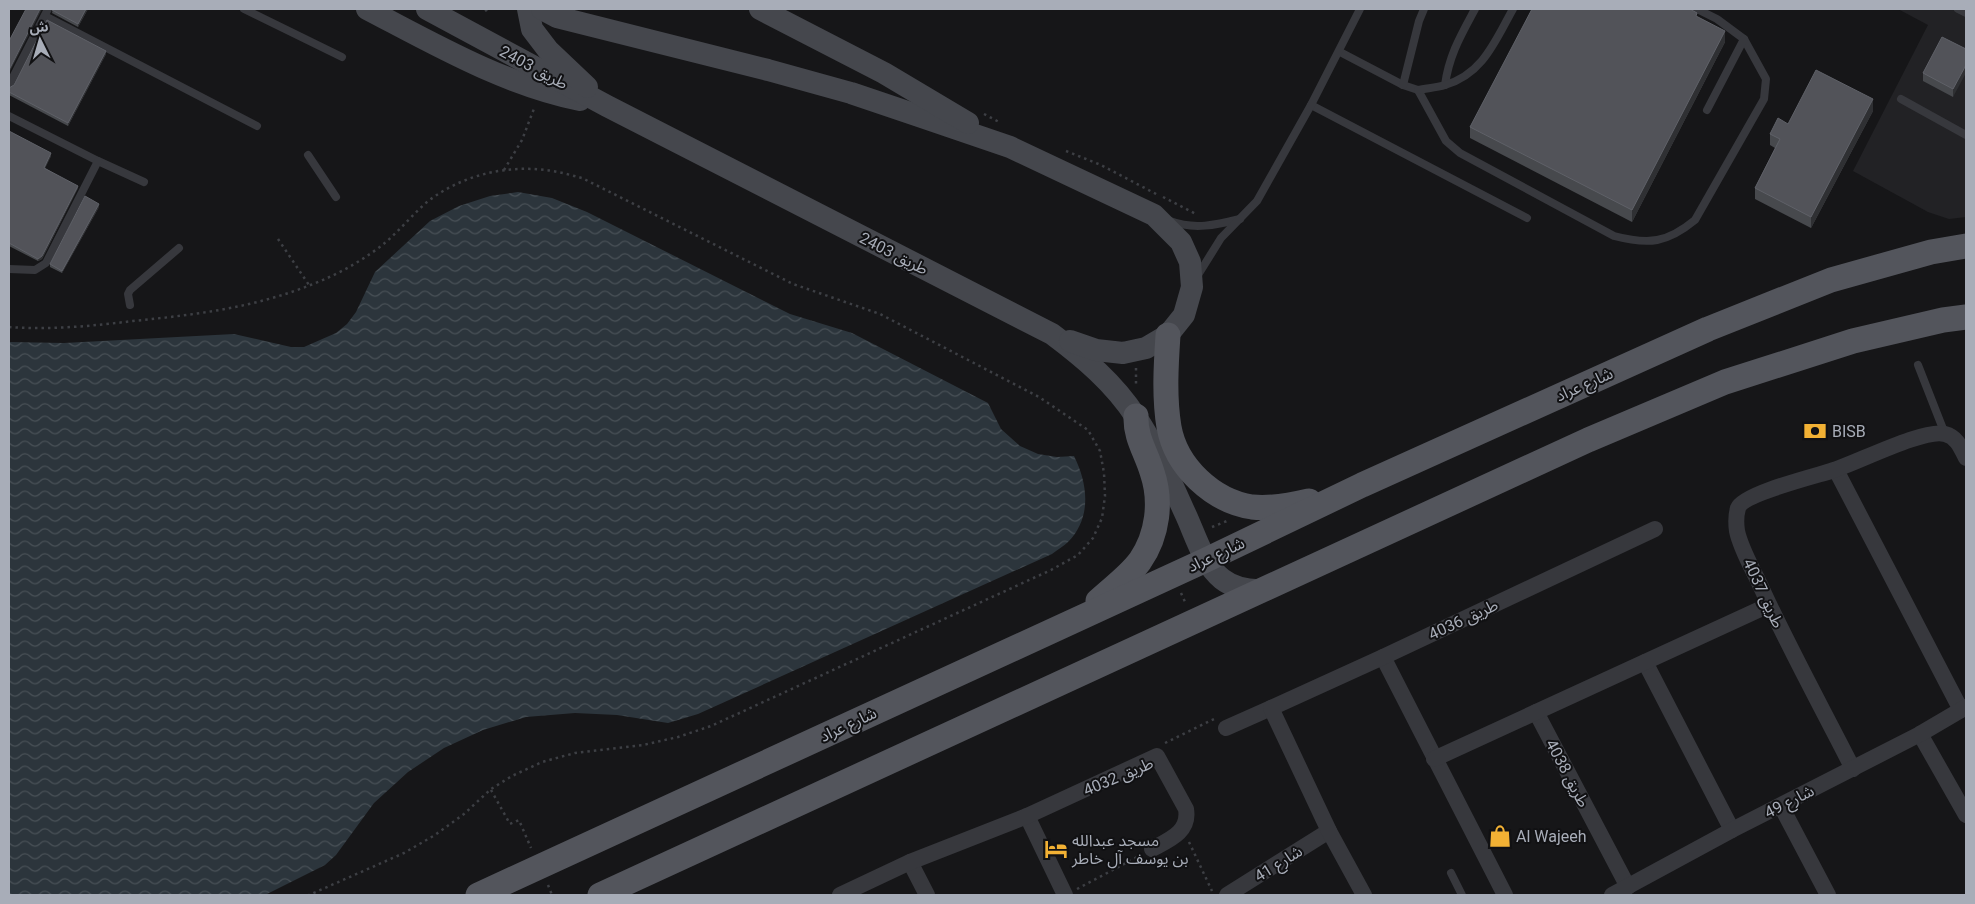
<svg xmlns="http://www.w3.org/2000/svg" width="1975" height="904" font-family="Roboto,'Noto Sans Arabic',sans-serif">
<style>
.built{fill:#222225}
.water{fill:url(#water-waves)}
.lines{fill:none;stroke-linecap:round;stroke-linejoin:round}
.path{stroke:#3d3f44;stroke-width:2.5;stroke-dasharray:2.5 4;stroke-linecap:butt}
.service{stroke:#37383d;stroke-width:8}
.minor{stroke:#37383d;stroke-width:16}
.secondary{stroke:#45474d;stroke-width:22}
.primary{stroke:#53555c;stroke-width:25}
.wall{fill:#47494d}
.shaded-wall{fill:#2f3033}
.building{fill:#525359;stroke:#5f6168}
.labels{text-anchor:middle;stroke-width:4;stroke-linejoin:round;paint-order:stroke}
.street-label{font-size:16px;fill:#a8adb8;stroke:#111113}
.poi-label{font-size:16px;fill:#a8adb8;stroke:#111113;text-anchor:start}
</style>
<defs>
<pattern id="water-waves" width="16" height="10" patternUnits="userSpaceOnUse" patternTransform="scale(1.25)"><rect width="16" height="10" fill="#2c353c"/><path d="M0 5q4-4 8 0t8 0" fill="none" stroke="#485056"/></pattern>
</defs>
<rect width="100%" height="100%" fill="#161618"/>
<polygon class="built" points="1898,9 1966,9 1966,217 1949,219 1928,212 1853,171 1928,25"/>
<path class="water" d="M518,192L552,198L587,212L790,314L852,333L988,403L1001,429L1020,446L1038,454L1057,457L1074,456C1088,484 1092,518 1068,542C1064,546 1057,550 1052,554L698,714L668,723L617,715L575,713L526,717L483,730L444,748L408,772L374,803L336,855L325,865L265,895H9V342L64,343L234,334L291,347H304L336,333L347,324L356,312L375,272L430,221L459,206L490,196Z"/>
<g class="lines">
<g class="path">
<polyline points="485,11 488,9"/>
<polyline points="984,114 1001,123"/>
<polyline points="1066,151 1101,165 1158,195"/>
<polyline points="504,170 522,140 535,106"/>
<polyline points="1163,197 1196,214"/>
<polyline points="278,239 309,285"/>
<path d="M9,327C50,330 93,326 133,321C202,314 261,307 325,279C346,270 369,256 386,242C401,229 413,214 427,202C460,176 504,165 545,170C557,171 570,175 582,178L793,284L880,314L1039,397L1088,430L1100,451L1104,473L1105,496L1102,518L1093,538L1078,555L1051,570L711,726L678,737L643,745L575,753L542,762L512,776L491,789L464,814L435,835L404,853L309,895"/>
<polyline points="1136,368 1136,385"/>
<polyline points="1212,527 1227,521"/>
<polyline points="1181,593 1186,604"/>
<polyline points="1165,743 1214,719"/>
<polyline points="491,790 510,824 519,820 531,848"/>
<polyline points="1189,842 1212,891"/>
<polyline points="548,885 552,895"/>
<polyline points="1077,889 1139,856"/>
</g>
<g class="service">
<polyline points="244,9 342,57"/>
<polyline points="1958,9 1966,13"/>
<polyline points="45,16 257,126"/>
<path d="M1340,52L1403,85L1418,90L1446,141L1460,153L1614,236C1649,245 1667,243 1695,220L1764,99L1766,79L1744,39L1717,19L1697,9"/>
<polyline points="9,85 48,9"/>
<polyline points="1403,85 1419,21 1424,9"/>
<path d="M1445,85C1449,55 1461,35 1475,9"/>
<path d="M1418,90C1426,88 1436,88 1445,85C1483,74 1495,41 1513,9"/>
<polyline points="1901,99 1966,135"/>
<polyline points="1311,105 1527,218"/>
<polyline points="1707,110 1744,39"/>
<polyline points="9,116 98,161 144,182"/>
<polyline points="308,155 336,197"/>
<path d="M1170,221C1194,230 1216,225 1240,219"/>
<polyline points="9,269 35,270 46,263 98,161"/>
<polyline points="1198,275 1221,238 1257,201 1311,105 1360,9"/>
<polyline points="130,305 128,294 130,290 179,248"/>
<polyline points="1918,365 1945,434"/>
<polyline points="1451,873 1462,895"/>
</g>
<g class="minor">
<polyline points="1836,470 1961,710"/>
<polyline points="1383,657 1505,895"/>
<polyline points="1645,662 1732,830"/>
<polyline points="1536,712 1628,887"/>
<polyline points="1226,728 1271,708"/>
<polyline points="1920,734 1966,815"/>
<polyline points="1434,759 1769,605"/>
<path d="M1853,769C1822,708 1789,648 1761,587C1753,569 1741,550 1737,531C1736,524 1736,515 1738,508C1743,494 1815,476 1831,471C1855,464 1924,428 1945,434C1957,437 1961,448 1966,458"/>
<polyline points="1781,806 1828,895"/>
<polyline points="1027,816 1065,895"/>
<polyline points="910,862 927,895"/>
<path d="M840,895L910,862L1027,816L1157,756L1186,809C1190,832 1169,840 1152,849"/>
<polyline points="1227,895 1329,831"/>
<polyline points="1364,895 1329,831 1271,708 1383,657 1655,529"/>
<polyline points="1612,895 1732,830 1920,734 1966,707"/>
</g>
<g class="secondary">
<path d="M367,9C436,45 503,84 580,100"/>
<path d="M427,9L607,106L1052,334C1084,358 1114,383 1136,417C1156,447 1170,480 1185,513C1195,534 1203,564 1222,579C1235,589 1249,591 1265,590"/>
<polyline points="528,9 532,29 548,50 587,87"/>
<polyline points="542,9 557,17 768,70 851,93 922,117 1010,147 1154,215 1181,242 1190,262 1192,287 1184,315 1168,335 1146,348 1123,353 1096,350 1070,341"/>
<polyline points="760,9 884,73 968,123"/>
</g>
<g class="primary">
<path d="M1168,335C1166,365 1164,397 1169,427C1176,467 1213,501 1252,507C1271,509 1292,505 1309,501"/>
<path d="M1098,601C1112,588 1129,576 1140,561C1158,535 1162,501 1152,472C1146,452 1135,437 1136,416"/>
<polyline points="478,895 1206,560 1362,485 1708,329 1831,280 1931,252 1966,246"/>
<polyline points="600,895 1588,440 1725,382 1853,341 1943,320 1966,317"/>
</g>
</g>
<g class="wall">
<polygon points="53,9 88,9 78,27 52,13"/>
<polygon points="1697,17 1725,42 1632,222 1470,138 1470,127"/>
<polygon points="1966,49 1953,97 1923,81 1923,73"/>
<polygon points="106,54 68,126 9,95 9,88"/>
<polygon points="1873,111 1811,228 1755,199 1755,188 1775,148 1770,145 1770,134 1788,124"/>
<polygon points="9,131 51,156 45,168 78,188 42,259 38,261 9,246"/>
<polygon points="99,207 62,273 50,267 50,264"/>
</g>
<g class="shaded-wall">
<polygon points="40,9 42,9 9,73 9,70"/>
<polygon points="86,9 88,9 78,27 78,24"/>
<polygon points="1725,31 1725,42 1632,222 1632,210"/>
<polygon points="106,51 106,54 68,126 68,123"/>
<polygon points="1966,65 1966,73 1953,97 1953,89"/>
<polygon points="1873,99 1873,111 1811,228 1811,217"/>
<polygon points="51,153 51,156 44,170 44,168"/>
<polygon points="78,186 78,188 42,259 38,261 38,259"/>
<polygon points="99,204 99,207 62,273 62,271"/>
</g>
<g class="building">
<polygon points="26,9 40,9 9,70 9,41"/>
<polygon points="53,9 86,9 78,24 52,10"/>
<polygon points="1532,9 1690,9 1697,13 1696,16 1725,31 1632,210 1470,127"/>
<polygon points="47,20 106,51 68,123 9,92 9,88 14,85"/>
<polygon points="1942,37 1966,49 1966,65 1953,89 1923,73"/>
<polygon points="1816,70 1873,99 1811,217 1755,188 1780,139 1770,134 1778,118 1788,124"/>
<polygon points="9,131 51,153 44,168 78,186 42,256 38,259 9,243"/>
<polygon points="85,196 99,204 62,271 50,264"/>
</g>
<defs>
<symbol id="bank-bare" viewBox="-9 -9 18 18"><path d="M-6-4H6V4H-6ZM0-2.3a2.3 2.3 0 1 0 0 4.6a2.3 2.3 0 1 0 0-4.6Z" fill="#f2b134" stroke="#111113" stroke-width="2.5" paint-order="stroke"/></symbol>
<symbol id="shop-bare" viewBox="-9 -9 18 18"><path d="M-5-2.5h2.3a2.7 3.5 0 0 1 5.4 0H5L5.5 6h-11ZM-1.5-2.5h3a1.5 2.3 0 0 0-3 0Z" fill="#f2b134" stroke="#111113" stroke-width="2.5" paint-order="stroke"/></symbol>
<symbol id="hotel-bare" viewBox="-9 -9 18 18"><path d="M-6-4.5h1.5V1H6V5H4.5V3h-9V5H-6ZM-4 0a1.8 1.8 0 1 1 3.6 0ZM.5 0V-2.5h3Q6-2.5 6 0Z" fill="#f2b134" stroke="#111113" stroke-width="2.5" paint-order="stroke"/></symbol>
</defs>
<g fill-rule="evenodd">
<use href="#bank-bare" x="1799" y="415" width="32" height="32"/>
<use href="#shop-bare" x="1484" y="820" width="32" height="32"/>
<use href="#hotel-bare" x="1040" y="833" width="32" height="32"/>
</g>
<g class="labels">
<g class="street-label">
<text transform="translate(534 67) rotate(28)" y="6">طريق 2403</text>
<text transform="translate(894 253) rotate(27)" y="6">طريق 2403</text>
<text transform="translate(1584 384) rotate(-24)" y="6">شارع عراد</text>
<text transform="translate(1216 554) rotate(-25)" y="6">شارع عراد</text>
<text transform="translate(1764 593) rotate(65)" y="6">طريق 4037</text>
<text transform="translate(1463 619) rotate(-25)" y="6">طريق 4036</text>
<text transform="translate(848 724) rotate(-25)" y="6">شارع عراد</text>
<text transform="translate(1568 773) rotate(62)" y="6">طريق 4038</text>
<text transform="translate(1118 776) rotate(-23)" y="6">طريق 4032</text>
<text transform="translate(1789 801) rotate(-27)" y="6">شارع 49</text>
<text transform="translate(1278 863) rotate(-32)" y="6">شارع 41</text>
</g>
<g class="poi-label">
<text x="1832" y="437">BISB</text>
<text x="1516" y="842">Al Wajeeh</text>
<text x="1072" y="846">مسجد عبدالله<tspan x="1072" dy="18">بن يوسف آل خاطر</tspan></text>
</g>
</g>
<rect width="1975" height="904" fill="none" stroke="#a8adb8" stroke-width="20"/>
<g transform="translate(40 40) rotate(355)" stroke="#111113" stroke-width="4" paint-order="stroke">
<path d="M0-4L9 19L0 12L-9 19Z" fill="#a8adb8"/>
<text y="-8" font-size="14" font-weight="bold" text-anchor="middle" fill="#a8adb8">ش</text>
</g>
</svg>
